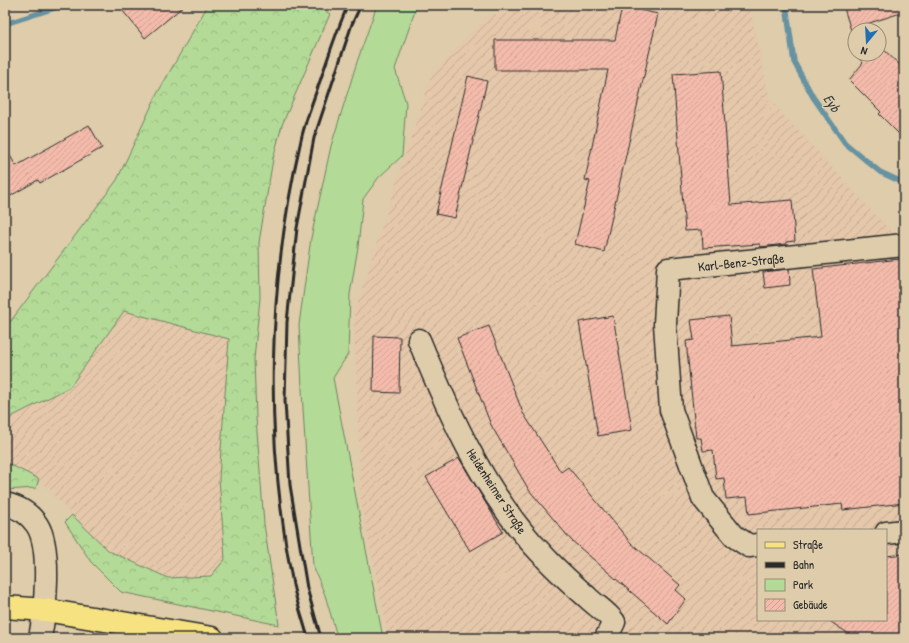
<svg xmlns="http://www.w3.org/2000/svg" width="909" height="643" font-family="'Patrick Hand',sans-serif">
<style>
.industrial{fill:url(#industrial-furrows);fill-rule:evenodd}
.green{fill:#b3db97;stroke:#6f8361}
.forest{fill:url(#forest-crowns);stroke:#6f8361}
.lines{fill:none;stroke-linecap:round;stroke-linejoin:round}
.stream{stroke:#6692a1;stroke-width:5.5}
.building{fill:url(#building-hatch);stroke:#2b2b2b}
.minor-casing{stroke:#2b2b2b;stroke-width:25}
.major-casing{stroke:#2b2b2b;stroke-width:25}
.minor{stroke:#deccaa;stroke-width:22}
.major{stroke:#f7e281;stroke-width:22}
.rail{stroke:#2b2b2b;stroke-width:3}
.labels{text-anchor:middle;stroke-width:3;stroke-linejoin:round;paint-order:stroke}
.street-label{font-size:13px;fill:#2b2b2b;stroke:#deccaa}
.water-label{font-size:14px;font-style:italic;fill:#353c3f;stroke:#deccaa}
</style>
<defs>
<pattern id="industrial-furrows" width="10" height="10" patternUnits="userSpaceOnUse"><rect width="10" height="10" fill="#e5c7aa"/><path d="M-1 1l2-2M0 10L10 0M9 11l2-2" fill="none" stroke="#c5ab92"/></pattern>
<pattern id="forest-crowns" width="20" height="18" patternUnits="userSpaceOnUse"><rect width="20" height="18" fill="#b3db97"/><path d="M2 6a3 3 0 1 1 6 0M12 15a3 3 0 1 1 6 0" fill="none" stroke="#9abc82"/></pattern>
<pattern id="building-hatch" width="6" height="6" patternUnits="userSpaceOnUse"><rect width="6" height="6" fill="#f4bbab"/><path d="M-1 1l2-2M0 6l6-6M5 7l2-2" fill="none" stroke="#d1a193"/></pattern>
</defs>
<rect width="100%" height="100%" fill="#deccaa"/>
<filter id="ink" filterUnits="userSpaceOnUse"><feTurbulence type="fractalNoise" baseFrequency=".025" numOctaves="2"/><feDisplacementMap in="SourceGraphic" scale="8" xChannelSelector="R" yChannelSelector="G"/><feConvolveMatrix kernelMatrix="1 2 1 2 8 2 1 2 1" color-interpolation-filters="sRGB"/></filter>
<g filter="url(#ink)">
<g class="industrial">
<path d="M541,5H749L770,100L891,232L904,230V638H389L361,502L354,313L431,76L488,16ZM758,530H886V620H758Z"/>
<polygon points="124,311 229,339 219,478 225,559 211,576 168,578 109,551 72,515 39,479 5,462 5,420 70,387"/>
</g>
<polygon class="green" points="377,5 417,5 395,69 406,103 402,156 379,177 363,199 358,247 350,294 348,354 333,378 383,638 350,638 337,636 325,595 313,566 303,409 299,325 311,238 331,146 357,62"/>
<g class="forest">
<polygon points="208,5 315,5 330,14 282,125 273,159 259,242 260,298 254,359 256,418 264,524 279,625 121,592 91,562 65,522 72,515 109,551 168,578 211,576 225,559 219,478 229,339 124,311 70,387 5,420 5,325 10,322 117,180 157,94"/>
<polygon points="5,462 39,479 36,488 5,490"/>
</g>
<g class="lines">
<g class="stream">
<polyline points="786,5 794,62 813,97 845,143 880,172 904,183"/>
<polyline points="5,24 64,5"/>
</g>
</g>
<g class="building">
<polygon points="118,5 185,5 145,38"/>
<polygon points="843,5 904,5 904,12 860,26 864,30 855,30 855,43"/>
<polygon points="622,6 658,14 604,252 575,244 590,181 585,180 608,70 495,70 495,40 615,40"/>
<polygon points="879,45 904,69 904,139 879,114 881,112 849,80 863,63 855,54 879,54"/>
<polygon points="721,71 731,205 792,200 795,241 786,242 786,244 760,247 760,244 703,248 702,230 685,231 673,74"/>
<polygon points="468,76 487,81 455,218 436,214"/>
<polygon points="89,125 102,148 40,183 38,180 5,199 5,147 16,166"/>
<polygon points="900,259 904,293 904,503 843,510 842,504 749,514 747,497 726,499 724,478 716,479 713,450 703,451 701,438 696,438 686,341 694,340 691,320 729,316 732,346 821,337 813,269"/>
<polygon points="789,269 790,285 765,288 763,272"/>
<polygon points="613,316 632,430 598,436 579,322"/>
<polygon points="489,326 523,413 561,472 568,467 631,543 680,585 676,590 686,599 668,624 571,540 529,490 491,425 457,338"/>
<polygon points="374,336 400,337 399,393 373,392"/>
<polygon points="459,458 503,532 470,551 426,477"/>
<polygon points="904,554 904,638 855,638 828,620 886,620 886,556"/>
</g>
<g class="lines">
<defs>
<g id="minor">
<path d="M419,340C449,413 485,495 541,553C555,569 571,583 587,597C596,606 607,612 614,622L606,638"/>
<path d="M5,504C18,507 30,514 37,525C52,548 45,612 40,638"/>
<polyline points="886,533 904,531"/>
<polyline points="758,545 749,546 734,536 703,498 671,410 665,324 668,269 904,245"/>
</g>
<polyline id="major" points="5,607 45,610 212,638"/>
</defs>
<use href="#minor" class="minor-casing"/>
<use href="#major" class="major-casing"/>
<use href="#minor" class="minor"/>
<use href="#major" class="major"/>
<g class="rail">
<path d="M308,638C303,620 297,603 293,585C264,438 267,286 301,140C306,117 316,94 323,72C331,49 338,27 348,5"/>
<polyline points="321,638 307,588 290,485 285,401 287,322 297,228 314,138 352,24 361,5"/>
</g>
</g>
</g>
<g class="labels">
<g class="street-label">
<text transform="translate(741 262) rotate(-6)" y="5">Karl-Benz-Straße</text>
<text transform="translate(497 491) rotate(57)" y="5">Heidenheimer Straße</text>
</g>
<g class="water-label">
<text transform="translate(832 103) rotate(55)" y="5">Eyb</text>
</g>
</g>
<rect width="909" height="643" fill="none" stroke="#deccaa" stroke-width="20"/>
<rect x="10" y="10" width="889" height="623" fill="none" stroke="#2b2b2b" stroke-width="1.5" filter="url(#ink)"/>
<rect x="757" y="529" width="130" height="92" fill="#deccaa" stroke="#968c77"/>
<rect x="765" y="542" width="20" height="6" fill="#f7e281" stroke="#968c77"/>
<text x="793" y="549" font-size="12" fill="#2b2b2b">Straße</text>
<rect x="765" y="562" width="20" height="6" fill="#2b2b2b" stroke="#968c77"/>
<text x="793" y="569" font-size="12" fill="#2b2b2b">Bahn</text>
<rect x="765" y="579" width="20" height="12" fill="#b3db97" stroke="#968c77"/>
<text x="793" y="589" font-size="12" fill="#2b2b2b">Park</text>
<rect x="765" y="599" width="20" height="12" fill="url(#building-hatch)" stroke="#968c77"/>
<text x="793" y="609" font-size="12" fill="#2b2b2b">Gebäude</text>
<g transform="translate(867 42) rotate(198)"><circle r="19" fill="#deccaa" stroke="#968c77"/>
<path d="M0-3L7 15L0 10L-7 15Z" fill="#1f6fb2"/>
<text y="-6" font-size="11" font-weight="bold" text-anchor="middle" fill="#2b2b2b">N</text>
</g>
</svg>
